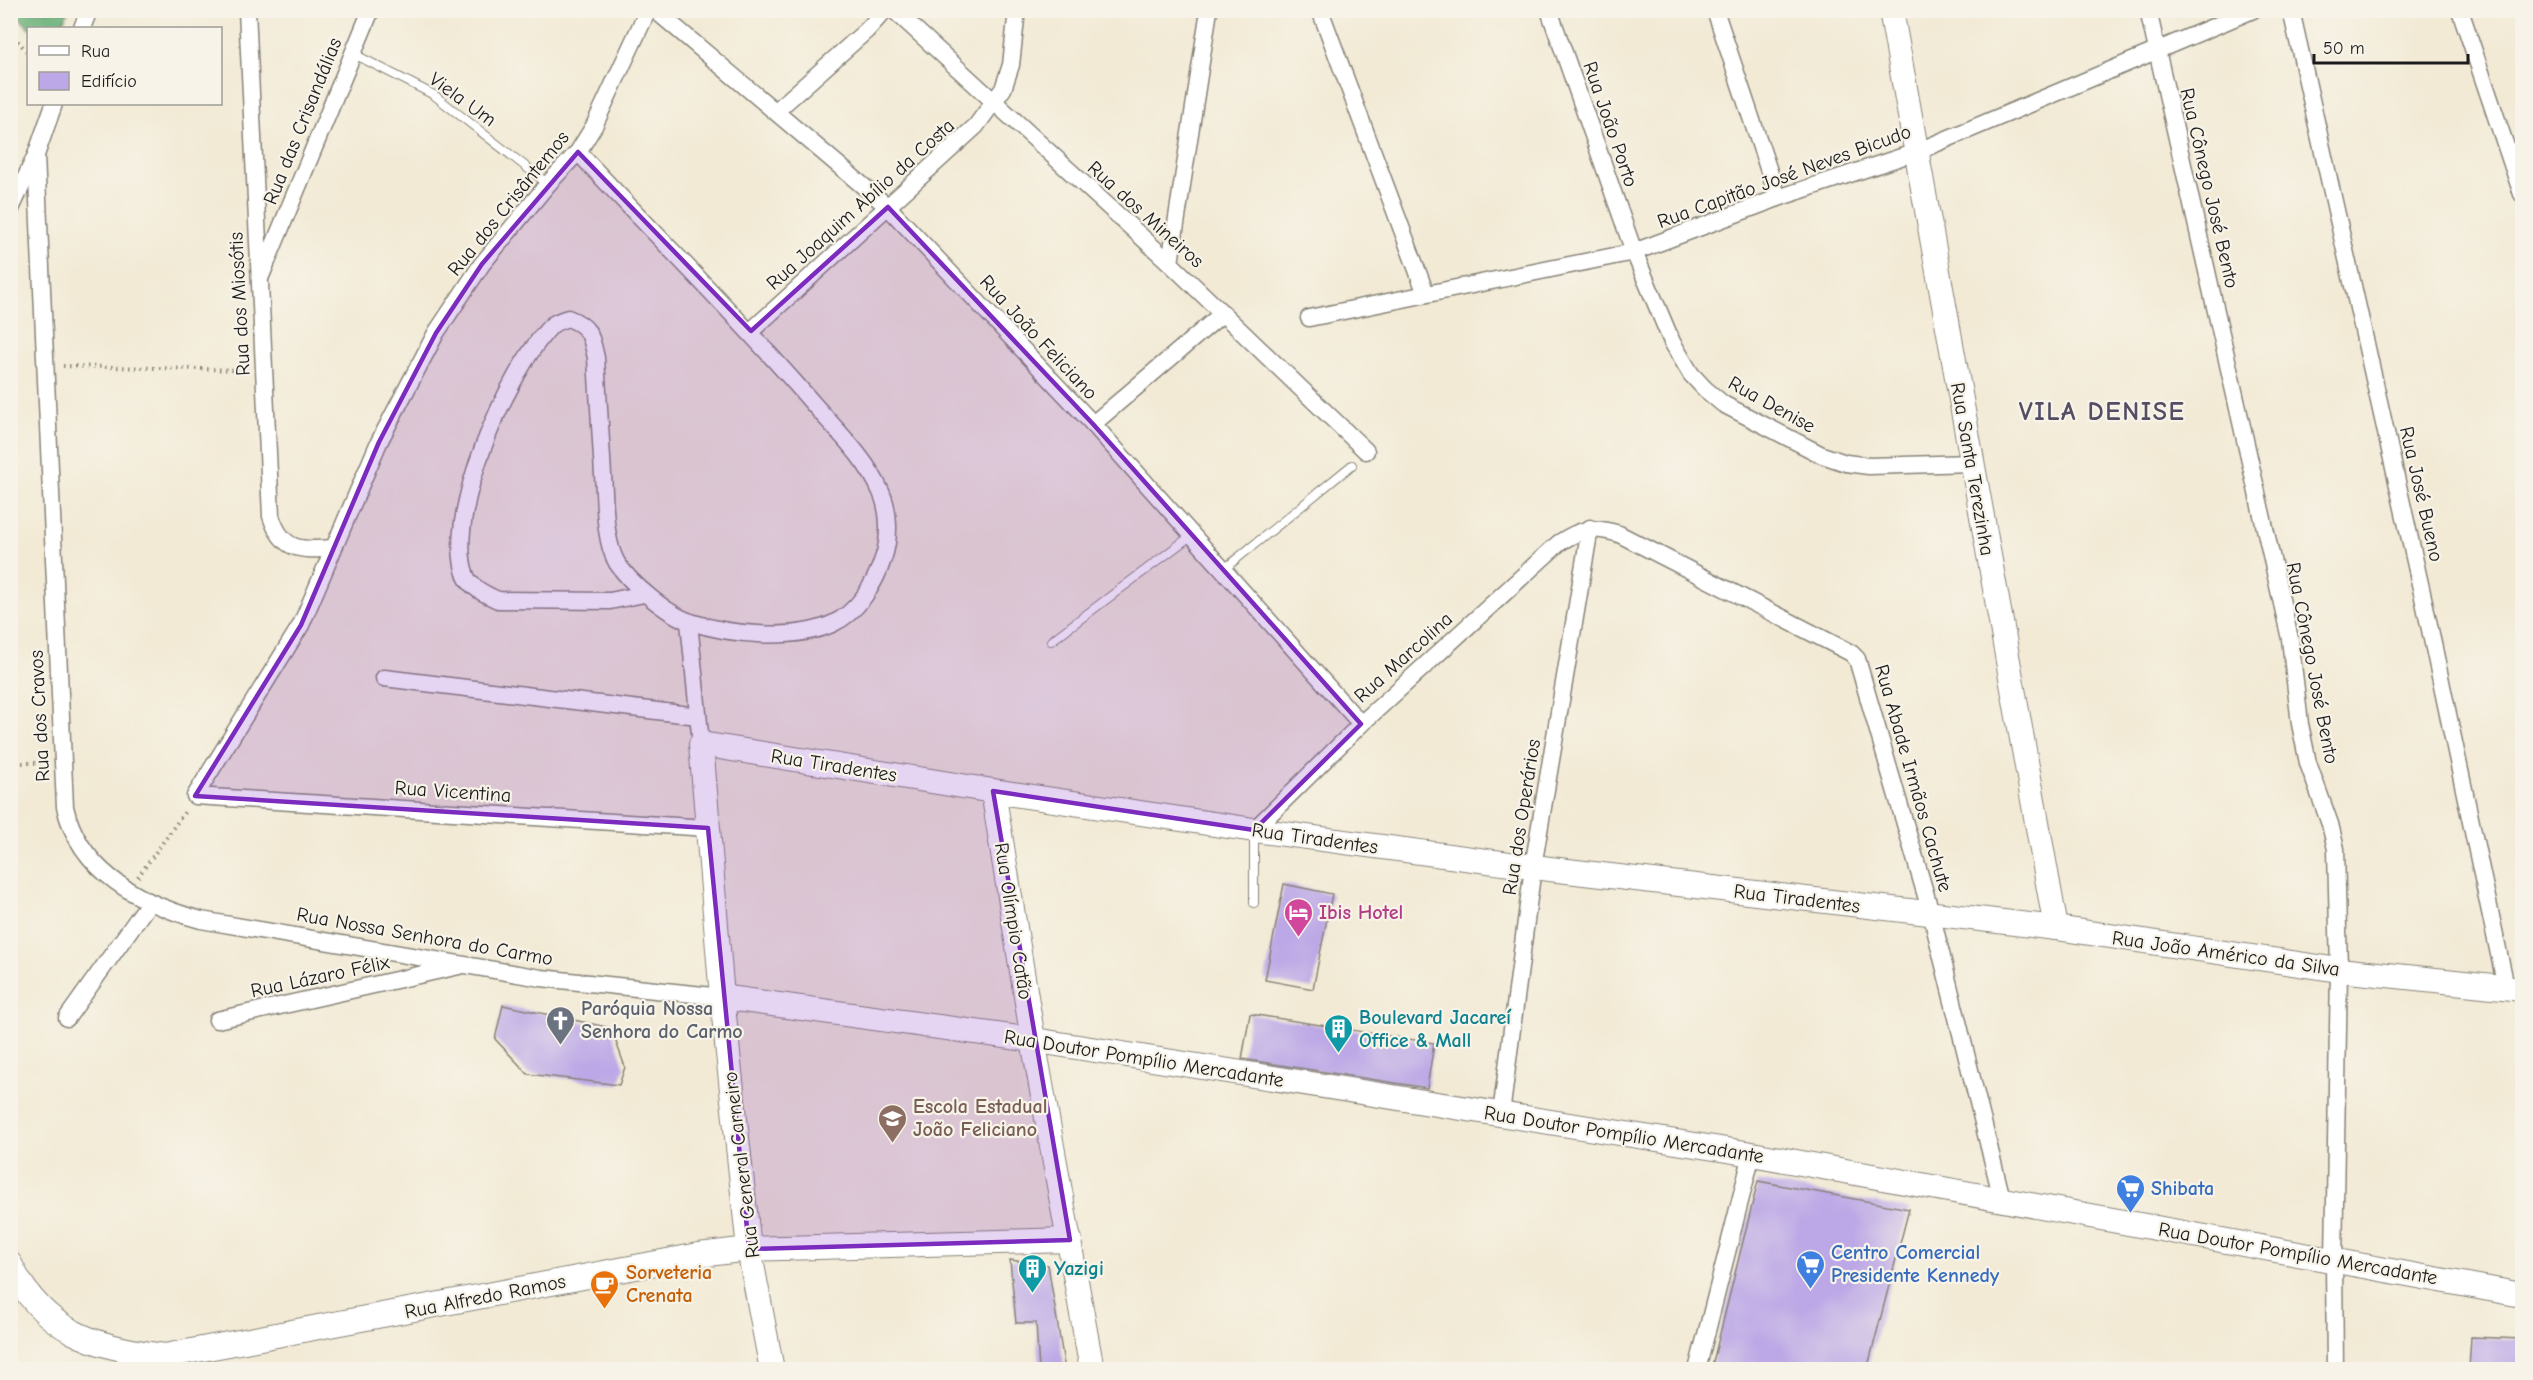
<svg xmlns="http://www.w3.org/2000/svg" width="2533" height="1380" font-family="'Comic Neue',sans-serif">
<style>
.forest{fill:#69b178;stroke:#42664a;stroke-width:1.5}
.building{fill:#bca8e6}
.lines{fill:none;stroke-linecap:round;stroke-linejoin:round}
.lane-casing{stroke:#878378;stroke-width:10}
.street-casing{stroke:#878378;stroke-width:19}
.secondary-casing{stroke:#878378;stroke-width:26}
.path{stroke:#878378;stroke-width:4;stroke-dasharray:1.5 4.5;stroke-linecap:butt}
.lane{stroke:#fff;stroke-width:8}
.street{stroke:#fff;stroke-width:16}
.secondary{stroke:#fff;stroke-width:24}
.marked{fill:#7b2cbf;fill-opacity:0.2;stroke:#7b2cbf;stroke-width:4.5;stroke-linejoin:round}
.labels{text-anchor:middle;stroke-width:4.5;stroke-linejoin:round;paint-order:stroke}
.street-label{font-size:20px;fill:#1c1c1c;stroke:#f7f3e8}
.hotel-label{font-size:20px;font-weight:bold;fill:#b23c85;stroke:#f7f3e8;text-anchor:start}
.worship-label{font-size:20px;font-weight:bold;fill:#5b616d;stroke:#f7f3e8;text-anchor:start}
.culture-label{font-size:20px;font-weight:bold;fill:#0d838f;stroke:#f7f3e8;text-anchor:start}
.education-label{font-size:20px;font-weight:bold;fill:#785e54;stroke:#f7f3e8;text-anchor:start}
.shop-label{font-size:20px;font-weight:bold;fill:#366cbe;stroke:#f7f3e8;text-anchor:start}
.food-label{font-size:20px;font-weight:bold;fill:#c56008;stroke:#f7f3e8;text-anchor:start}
.district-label{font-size:26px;font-weight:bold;letter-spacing:1.5px;fill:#544d63;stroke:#f7f3e8}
</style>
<rect width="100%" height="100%" fill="#f7f3e8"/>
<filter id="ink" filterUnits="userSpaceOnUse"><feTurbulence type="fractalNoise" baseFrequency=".0167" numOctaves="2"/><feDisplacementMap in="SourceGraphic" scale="12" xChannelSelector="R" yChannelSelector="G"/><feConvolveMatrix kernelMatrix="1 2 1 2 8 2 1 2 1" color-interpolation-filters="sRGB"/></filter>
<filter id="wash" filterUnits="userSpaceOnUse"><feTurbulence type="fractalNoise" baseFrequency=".008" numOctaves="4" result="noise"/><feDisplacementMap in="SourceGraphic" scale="24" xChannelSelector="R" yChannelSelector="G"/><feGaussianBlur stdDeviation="1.35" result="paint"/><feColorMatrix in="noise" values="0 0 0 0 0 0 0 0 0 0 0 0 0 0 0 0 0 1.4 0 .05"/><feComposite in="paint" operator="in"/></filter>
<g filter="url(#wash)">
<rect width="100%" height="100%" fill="#f2ead5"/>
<polygon class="forest" points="14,11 68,11 60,28 29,28"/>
<g id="blocks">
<g class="building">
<polygon points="1284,884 1332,894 1313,989 1265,980"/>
<polygon points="503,1005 611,1028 625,1067 619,1085 528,1074 495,1039"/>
<polygon points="1250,1014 1434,1043 1427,1088 1242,1059"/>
<polygon points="1758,1181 1909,1209 1867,1370 1711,1370"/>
<polygon points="1010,1260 1048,1265 1065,1370 1039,1370 1036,1323 1016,1323"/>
<polygon points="2471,1337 2523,1339 2523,1370 2469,1370"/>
</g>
</g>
</g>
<g filter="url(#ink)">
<use href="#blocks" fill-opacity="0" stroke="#878378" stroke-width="1.5"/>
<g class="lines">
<defs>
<g id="lane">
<polyline points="352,53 434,95 548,184"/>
<polyline points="1223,570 1352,465"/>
<polyline points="1051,641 1192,535"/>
<polyline points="1254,831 1254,903"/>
</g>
<g id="street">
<path d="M247,10L271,516C282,551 300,551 333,548"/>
<polyline points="648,10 594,126 578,152 548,184 482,264 436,333 379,442 301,625 195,796 708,828"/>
<polyline points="655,10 888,207 1093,424 1361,724"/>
<polyline points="894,10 1170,263 1366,451"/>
<polyline points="1320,10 1426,294"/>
<polyline points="1549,10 1634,252 1672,342 1691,374 1705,389 1723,404 1822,455 1846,463 1869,466 1972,463"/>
<polyline points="1715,10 1778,198"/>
<polyline points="2148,10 2290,639 2300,724 2308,763 2330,824 2336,849 2339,970 2334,1259 2335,1370"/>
<polyline points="2291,10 2425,606 2506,987"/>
<polyline points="2460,10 2522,194"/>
<polyline points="82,28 89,10"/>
<polyline points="776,111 867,30 885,10"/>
<path d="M578,152C655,235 736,314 810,400C834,428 866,457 881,492C890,512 890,539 883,559C875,584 857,613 832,624C793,641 730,635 691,622C668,615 630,583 617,563C604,541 605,501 603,475C601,436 598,397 596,358C591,336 591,327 568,318C562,320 555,322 551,326C509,369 443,516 466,576C471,588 487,595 498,600L610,601L644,594"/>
<path d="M36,155L65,807C80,872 141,904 201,920L541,978L722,997"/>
<polyline points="10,211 36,155 54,104"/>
<polyline points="1170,263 1209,10"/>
<polyline points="261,276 371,10"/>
<polyline points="1309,318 1634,252 1778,198 1916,152 2253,10"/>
<polyline points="751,331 976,126 1003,89 1011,65 1017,10"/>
<polyline points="1093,424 1223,313"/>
<polyline points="689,622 701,744"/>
<polyline points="384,678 698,716"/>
<path d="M1254,830L1361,724L1559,543C1582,528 1593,526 1619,534L1851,653L1857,659L1931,913L2002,1199"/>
<polyline points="67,1018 149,903"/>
<polyline points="217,1020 459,966"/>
<polyline points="1501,1114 1533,867 1590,528"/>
<polyline points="1697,1370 1752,1154"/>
</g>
<g id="secondary">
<polyline points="1891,10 2056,928"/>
<polyline points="993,791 1033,1040 1092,1370"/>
<polyline points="722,997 1033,1040 1752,1154 2522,1295"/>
<path d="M10,1264C42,1331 95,1348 165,1356L699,1255L749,1249L1070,1240"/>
<polyline points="772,1370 749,1249 722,997 701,744 993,791 1254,830 1533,867 2056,928 2339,970 2522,989"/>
</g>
</defs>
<use href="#lane" class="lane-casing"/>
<use href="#street" class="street-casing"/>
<use href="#secondary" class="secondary-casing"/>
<g class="path">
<polyline points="10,32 28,53"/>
<polyline points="63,366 247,370"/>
<polyline points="10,763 46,763"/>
<polyline points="138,877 186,810"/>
</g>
<use href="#lane" class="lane"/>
<use href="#street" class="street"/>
<use href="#secondary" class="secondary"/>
</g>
</g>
<path class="marked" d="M578,152L751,331L888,207L1093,424L1361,724L1254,830L993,791L1070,1240L749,1249L708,828L195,796L301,625L379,442L436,333L482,264Z"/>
<defs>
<symbol id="hotel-pin" viewBox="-11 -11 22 30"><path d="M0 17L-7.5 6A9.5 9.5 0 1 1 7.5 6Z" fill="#d1479c" stroke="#f7f3e8"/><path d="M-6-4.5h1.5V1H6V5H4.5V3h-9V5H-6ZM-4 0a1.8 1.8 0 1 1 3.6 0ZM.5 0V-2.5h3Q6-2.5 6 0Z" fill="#fff"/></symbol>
<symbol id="church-pin" viewBox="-11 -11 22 30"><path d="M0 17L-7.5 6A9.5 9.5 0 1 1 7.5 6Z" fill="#6b7280" stroke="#f7f3e8"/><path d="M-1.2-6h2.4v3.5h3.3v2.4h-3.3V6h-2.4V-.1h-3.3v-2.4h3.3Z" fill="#fff"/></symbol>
<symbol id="building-pin" viewBox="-11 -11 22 30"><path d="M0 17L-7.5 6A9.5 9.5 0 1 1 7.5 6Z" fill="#0f9aa8" stroke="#f7f3e8"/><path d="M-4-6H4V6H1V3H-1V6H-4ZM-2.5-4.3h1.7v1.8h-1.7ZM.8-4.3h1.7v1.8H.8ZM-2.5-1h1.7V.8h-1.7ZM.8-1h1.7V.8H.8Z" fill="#fff"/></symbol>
<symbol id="school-pin" viewBox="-11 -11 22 30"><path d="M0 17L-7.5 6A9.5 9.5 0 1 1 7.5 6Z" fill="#8d6e63" stroke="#f7f3e8"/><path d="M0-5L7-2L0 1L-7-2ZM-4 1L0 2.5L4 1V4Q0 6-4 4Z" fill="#fff"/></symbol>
<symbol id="supermarket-pin" viewBox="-11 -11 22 30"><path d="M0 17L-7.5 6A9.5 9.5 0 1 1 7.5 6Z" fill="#3f7fe0" stroke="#f7f3e8"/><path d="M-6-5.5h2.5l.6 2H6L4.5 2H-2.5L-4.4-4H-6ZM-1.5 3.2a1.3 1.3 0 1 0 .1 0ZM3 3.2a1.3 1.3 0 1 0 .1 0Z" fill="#fff"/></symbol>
<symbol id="cafe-pin" viewBox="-11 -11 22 30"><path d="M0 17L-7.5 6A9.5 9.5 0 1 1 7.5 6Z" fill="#e8710a" stroke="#f7f3e8"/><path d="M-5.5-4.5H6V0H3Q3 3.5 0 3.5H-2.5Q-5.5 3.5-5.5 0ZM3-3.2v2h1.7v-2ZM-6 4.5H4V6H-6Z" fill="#fff"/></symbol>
</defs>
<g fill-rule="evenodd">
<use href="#hotel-pin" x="1282" y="896" width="33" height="45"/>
<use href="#church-pin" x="544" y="1004" width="33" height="45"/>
<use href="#building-pin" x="1322" y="1012" width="33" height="45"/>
<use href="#school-pin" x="876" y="1102" width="33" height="45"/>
<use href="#supermarket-pin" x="2114" y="1172" width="33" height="45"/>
<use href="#supermarket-pin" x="1794" y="1248" width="33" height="45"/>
<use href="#building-pin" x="1016" y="1252" width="33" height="45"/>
<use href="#cafe-pin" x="588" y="1268" width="33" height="45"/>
</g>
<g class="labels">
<g class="street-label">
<text transform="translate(463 99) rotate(36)" y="7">Viela Um</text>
<text transform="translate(302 121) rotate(-68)" y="7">Rua das Crisandálias</text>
<text transform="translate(1611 124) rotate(71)" y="7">Rua João Porto</text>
<text transform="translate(1784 176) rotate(-20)" y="7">Rua Capitão José Neves Bicudo</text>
<text transform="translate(2210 188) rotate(77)" y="7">Rua Cônego José Bento</text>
<text transform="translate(508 203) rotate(-51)" y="7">Rua dos Crisântemos</text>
<text transform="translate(860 204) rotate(-42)" y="7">Rua Joaquim Abílio da Costa</text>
<text transform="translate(1146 214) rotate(42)" y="7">Rua dos Mineiros</text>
<text transform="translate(239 304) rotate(-93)" y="7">Rua dos Miosótis</text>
<text transform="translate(1039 337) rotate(47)" y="7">Rua João Feliciano</text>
<text transform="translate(1772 404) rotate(29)" y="7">Rua Denise</text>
<text transform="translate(1973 469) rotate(80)" y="7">Rua Santa Terezinha</text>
<text transform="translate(2422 494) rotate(77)" y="7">Rua José Bueno</text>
<text transform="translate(1403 657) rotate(-42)" y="7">Rua Marcolina</text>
<text transform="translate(2313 663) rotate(79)" y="7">Rua Cônego José Bento</text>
<text transform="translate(39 716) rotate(-93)" y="7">Rua dos Cravos</text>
<text transform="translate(834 765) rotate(9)" y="7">Rua Tiradentes</text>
<text transform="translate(1914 778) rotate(74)" y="7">Rua Abade Irmãos Cachute</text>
<text transform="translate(453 791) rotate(4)" y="7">Rua Vicentina</text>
<text transform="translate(1521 817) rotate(-81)" y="7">Rua dos Operários</text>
<text transform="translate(1315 838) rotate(8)" y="7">Rua Tiradentes</text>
<text transform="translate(1797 898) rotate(7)" y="7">Rua Tiradentes</text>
<text transform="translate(1014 921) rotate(81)" y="7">Rua Olímpio Catão</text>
<text transform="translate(425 936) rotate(10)" y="7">Rua Nossa Senhora do Carmo</text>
<text transform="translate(2226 953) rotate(8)" y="7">Rua João Américo da Silva</text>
<text transform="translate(320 976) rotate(-12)" y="7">Rua Lázaro Félix</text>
<text transform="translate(1144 1058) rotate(9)" y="7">Rua Doutor Pompílio Mercadante</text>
<text transform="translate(1624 1134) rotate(9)" y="7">Rua Doutor Pompílio Mercadante</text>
<text transform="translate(741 1165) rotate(-97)" y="7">Rua General Carneiro</text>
<text transform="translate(2298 1253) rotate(10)" y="7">Rua Doutor Pompílio Mercadante</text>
<text transform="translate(485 1296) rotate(-11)" y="7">Rua Alfredo Ramos</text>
</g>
<g class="hotel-label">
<text x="1319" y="919">Ibis Hotel</text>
</g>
<g class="worship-label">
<text x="581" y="1015">Paróquia Nossa<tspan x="581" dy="23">Senhora do Carmo</tspan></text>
</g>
<g class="culture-label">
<text x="1359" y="1024">Boulevard Jacareí<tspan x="1359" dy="23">Office &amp; Mall</tspan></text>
<text x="1054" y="1275">Yazigi</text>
</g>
<g class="education-label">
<text x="913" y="1113">Escola Estadual<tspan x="913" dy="23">João Feliciano</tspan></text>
</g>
<g class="shop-label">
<text x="2151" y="1195">Shibata</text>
<text x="1831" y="1259">Centro Comercial<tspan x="1831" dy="23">Presidente Kennedy</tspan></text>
</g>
<g class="food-label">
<text x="626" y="1279">Sorveteria<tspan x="626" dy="23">Crenata</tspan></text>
</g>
<g class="district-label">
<text x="2102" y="420">VILA DENISE</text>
</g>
</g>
<rect width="2533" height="1380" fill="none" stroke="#f7f3e8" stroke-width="36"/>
<rect x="27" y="27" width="195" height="78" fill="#f7f3e8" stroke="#9f9d96" stroke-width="1.5"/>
<rect x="39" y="46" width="30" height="9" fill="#ffffff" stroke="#9f9d96" stroke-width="1.5"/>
<text x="81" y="57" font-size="18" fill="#1c1c1c">Rua</text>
<rect x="39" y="72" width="30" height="18" fill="#bca8e6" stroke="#9f9d96" stroke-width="1.5"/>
<text x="81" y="87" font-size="18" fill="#1c1c1c">Edifício</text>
<path d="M2314 54v9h154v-9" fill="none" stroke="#1c1c1c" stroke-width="3"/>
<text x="2323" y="54" font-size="18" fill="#1c1c1c" stroke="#f7f3e8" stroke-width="4.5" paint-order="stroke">50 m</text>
</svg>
